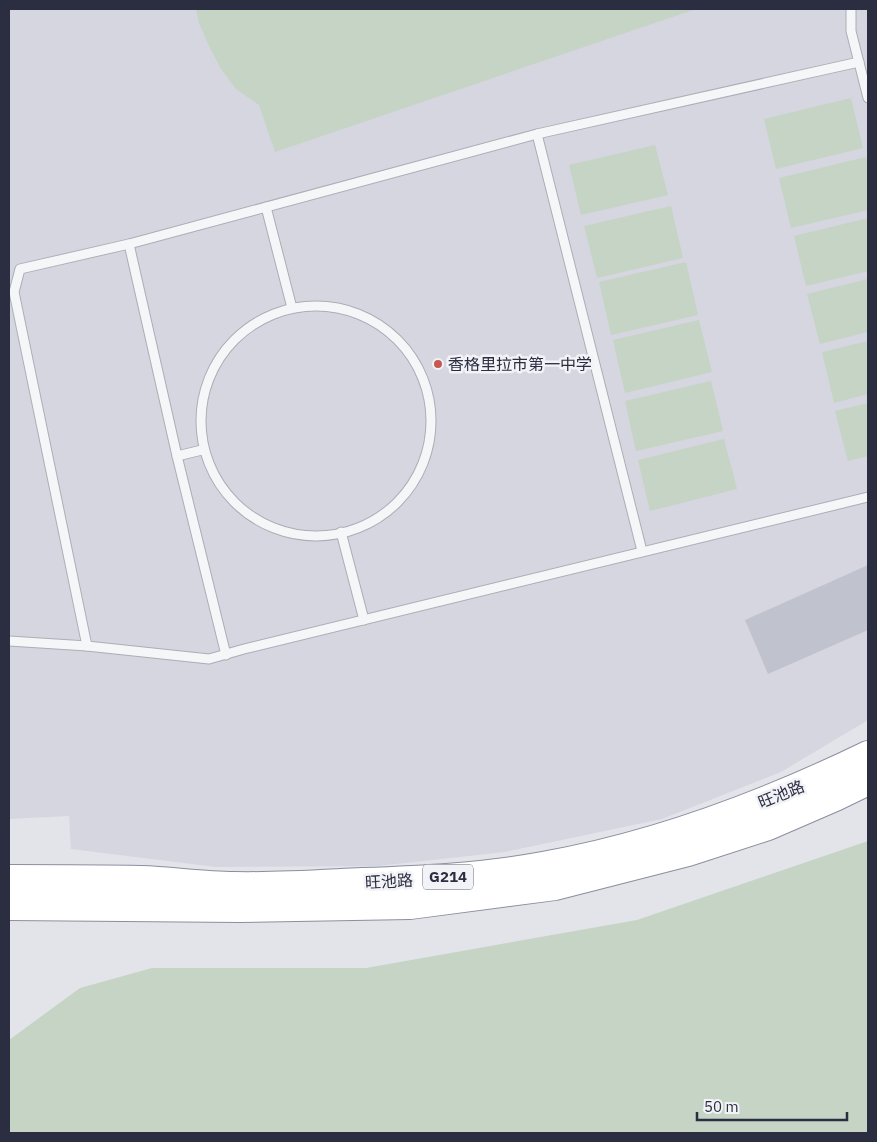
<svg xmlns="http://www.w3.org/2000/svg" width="877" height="1142" font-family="'IBM Plex Sans','Noto Sans SC',sans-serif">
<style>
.built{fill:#d5d6df}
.green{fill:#c5d4c4}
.building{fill:#c0c2cd}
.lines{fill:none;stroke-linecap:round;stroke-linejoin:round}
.service-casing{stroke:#acadb7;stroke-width:11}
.trunk-casing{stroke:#8b8ea0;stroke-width:30}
.service{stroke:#f5f6f8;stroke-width:9}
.trunk{stroke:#fff;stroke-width:28}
.poi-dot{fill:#c8584f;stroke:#f2f3f7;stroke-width:2}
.labels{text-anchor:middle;stroke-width:5;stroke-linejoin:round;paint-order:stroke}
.shield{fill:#f2f3f7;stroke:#676978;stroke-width:1}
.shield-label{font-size:15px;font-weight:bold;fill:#2b2e41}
.poi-label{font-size:16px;fill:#2b2e41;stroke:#f2f3f7;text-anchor:start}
.street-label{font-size:16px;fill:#2b2e41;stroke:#f2f3f7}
</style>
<rect width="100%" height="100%" fill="#e3e4ea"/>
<polygon class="built" points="9,9 868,9 868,720 781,772 662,819 505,852 378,866 216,867 71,849 69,816 9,819"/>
<g class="green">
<polygon points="196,9 696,9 275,152 259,105 236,89 221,69 209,46 199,23"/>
<polygon points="851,98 863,148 776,169 764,119"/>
<polygon points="655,145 668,195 581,215 569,165"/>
<polygon points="866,157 868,167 868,210 791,228 779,178"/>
<polygon points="671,206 683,258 597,278 584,226"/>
<polygon points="868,218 868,271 806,286 794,236"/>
<polygon points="686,262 698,315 611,335 599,282"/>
<polygon points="868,279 868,332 820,344 807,294"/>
<polygon points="699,320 712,372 625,393 613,340"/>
<polygon points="868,341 868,394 834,403 822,352"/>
<polygon points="711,381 723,431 636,451 625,401"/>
<polygon points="868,403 868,456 848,461 835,411"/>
<polygon points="724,439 737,489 650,511 638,460"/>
<polygon points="868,841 868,1133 9,1133 9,1040 80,988 152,968 366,968 637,920"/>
</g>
<polygon class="building" points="868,565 868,630 768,674 745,620"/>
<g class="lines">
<defs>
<g id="service">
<polyline points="851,9 851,31 868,98"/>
<polyline points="537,134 642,551"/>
<polyline points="266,207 292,308"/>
<polyline points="129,244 177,456 226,655"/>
<circle cx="316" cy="421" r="115"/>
<polyline points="177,456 202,450"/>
<polyline points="341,532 364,620"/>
<polyline points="9,641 87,646 209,659 244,649 868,497"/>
<polyline points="87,646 14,292 20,269 129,244 537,134 859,62"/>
</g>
<g id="trunk">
<path d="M9,879C53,879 97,879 141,880C172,881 203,886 234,886C277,887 320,884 362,882C423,880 483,877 543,866C656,846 765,805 868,755"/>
<polyline points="9,906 240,908 410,905 555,886 688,852 768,826 835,797 868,781"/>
</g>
</defs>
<use href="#service" class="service-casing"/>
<use href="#trunk" class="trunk-casing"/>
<use href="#service" class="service"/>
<use href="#trunk" class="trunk"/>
</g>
<circle class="poi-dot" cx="438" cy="364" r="5"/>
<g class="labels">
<rect class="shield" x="423" y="864.5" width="50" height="25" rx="4"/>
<g class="shield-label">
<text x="448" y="882">G214</text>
</g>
<g class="poi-label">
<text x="448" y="370">香格里拉市第一中学</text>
</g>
<g class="street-label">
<text transform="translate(781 794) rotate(-22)" y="6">旺池路</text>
<text transform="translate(389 881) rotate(-3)" y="6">旺池路</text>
</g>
</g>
<rect width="877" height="1142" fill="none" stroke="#2b2e41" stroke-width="20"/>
<path d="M697 1112v8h150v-8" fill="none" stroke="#2b2e41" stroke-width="2.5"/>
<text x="704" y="1112" font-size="15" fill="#2b2e41" stroke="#f2f3f7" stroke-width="4" paint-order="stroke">50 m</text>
</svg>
